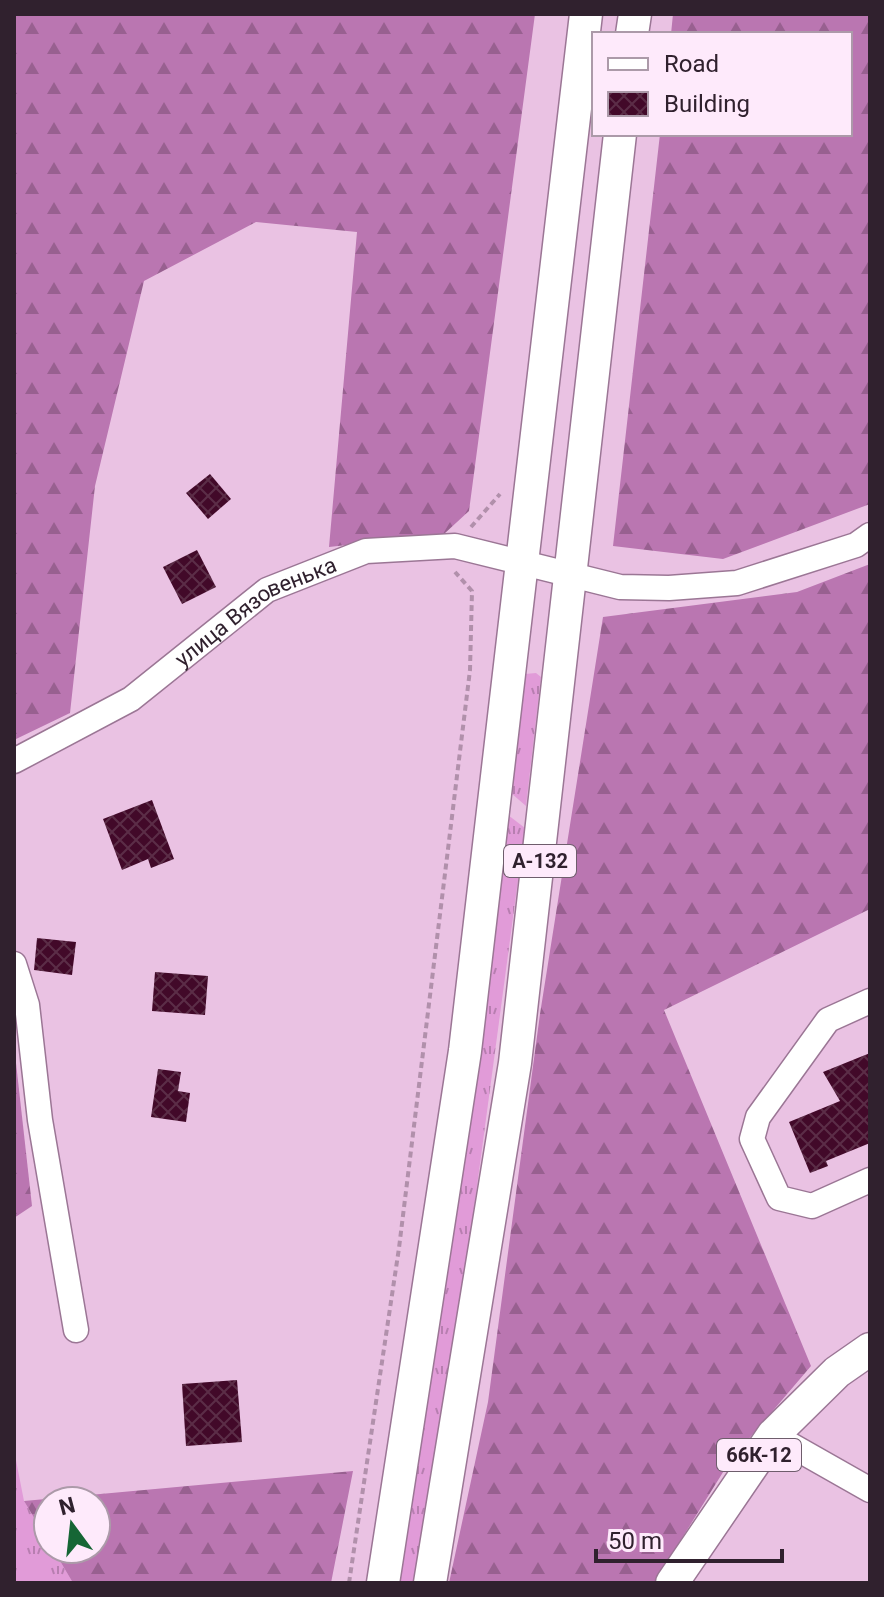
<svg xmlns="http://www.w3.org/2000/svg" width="884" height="1597" font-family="Roboto,sans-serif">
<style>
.grass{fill:url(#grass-tufts)}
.forest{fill:url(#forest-firs)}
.building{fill:url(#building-cross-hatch)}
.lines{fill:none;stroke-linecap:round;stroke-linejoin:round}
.minor-casing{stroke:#9b7695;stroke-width:27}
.major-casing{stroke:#9b7695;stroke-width:35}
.path{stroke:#b190ab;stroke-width:4;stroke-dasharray:6 4;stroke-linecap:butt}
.minor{stroke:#fff;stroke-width:24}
.major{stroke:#fff;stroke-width:32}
.labels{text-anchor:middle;stroke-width:8;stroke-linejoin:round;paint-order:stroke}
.shield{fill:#feeafb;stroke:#6e5d6c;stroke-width:2}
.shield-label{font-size:20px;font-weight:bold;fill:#30212e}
.street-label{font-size:22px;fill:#30212e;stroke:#feeafb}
</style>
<defs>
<pattern id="grass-tufts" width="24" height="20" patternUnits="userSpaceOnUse" patternTransform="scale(2)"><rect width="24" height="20" fill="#e19bd8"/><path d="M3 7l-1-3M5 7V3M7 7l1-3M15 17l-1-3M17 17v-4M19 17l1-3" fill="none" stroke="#b77eb0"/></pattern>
<pattern id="forest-firs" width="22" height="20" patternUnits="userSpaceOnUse" patternTransform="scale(2)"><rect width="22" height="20" fill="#ba76b1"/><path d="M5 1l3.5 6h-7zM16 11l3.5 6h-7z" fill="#986090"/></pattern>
<pattern id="building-cross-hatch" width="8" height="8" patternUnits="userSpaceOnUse" patternTransform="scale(2)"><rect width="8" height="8" fill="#420929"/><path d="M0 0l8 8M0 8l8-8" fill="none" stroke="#5b2d47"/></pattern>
</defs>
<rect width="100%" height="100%" fill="#eac2e3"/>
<g class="grass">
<polygon points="536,673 541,677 526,806 511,793 525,674"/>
<polygon points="508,815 525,828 460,1313 416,1583 397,1583"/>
<polygon points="14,1450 24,1501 48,1541 48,1549 53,1549 73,1583 14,1583"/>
</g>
<g class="forest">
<polygon points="14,14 535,14 469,511 444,534 329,547 357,232 256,222 144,281 95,486 70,713 14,740"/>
<polygon points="673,14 870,14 870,504 723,559 613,546 660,134 850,134 850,34 671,34"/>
<polygon points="870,564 870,909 664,1010 811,1366 730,1461 654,1583 449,1583 488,1402 540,1014 603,617 797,592"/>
<polygon points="14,1045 32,1206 14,1218"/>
<polygon points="353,1471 331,1583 73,1583 53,1549 96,1549 96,1501 48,1501 48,1541 24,1501"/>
</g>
<g class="building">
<polygon points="210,474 231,499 208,519 186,493"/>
<polygon points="197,550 216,587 182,604 163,567"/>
<polygon points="152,800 174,859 151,868 148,859 122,870 103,819"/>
<polygon points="37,938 76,942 72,975 34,970"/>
<polygon points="155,972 208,976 205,1015 152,1011"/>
<polygon points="870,1053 870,1143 826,1161 828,1166 810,1173 789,1122 840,1101 823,1072"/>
<polygon points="158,1069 181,1072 178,1091 190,1093 186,1122 151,1117"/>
<polygon points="237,1380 242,1442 186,1446 182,1384"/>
</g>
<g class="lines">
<defs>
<g id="minor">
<path id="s1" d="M14,761L131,699L267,590L366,551L455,546L620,587L669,588L737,583L856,545L870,535"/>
<polyline points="14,964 27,1005 40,1120 76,1330"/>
<polyline points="870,1001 828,1020 758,1117 752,1139 779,1198 812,1206 870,1180"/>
<polyline points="773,1435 870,1490"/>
</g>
<g id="major">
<polyline points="632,34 635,14"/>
<polyline points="383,1583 465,1051 586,14"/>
<polyline points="430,1583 515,1063 620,134"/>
<polyline points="672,1583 773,1435 837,1372 870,1349"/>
</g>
</defs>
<use href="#minor" class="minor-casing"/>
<use href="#major" class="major-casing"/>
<g class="path">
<polyline points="471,527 500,494"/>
<polyline points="349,1583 399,1248 470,670 472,591 455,572"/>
</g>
<use href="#minor" class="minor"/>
<use href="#major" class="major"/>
</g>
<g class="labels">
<g class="shield">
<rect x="504" y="845" width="72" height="32" rx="6"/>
<rect x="717" y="1439" width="84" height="32" rx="6"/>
</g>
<g class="shield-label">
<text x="540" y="868">А-132</text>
<text x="759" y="1462">66К-12</text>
</g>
<g class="street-label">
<text dy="8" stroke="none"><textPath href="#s1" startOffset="286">улица Вязовенька</textPath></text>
</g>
</g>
<rect width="884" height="1597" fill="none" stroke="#30212e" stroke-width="32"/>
<rect x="592" y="32" width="260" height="104" fill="#feeafb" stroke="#ac9aa9" stroke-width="2"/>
<rect x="608" y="58" width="40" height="12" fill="#ffffff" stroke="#ac9aa9" stroke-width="2"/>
<text x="664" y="72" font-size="24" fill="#30212e">Road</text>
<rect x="608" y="92" width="40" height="24" fill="url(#building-cross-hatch)" stroke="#ac9aa9" stroke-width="2"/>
<text x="664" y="112" font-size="24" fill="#30212e">Building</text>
<g transform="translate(72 1525) rotate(345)"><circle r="38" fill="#feeafb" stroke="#ac9aa9" stroke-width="2"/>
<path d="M0-6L14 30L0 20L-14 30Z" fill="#166635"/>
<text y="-12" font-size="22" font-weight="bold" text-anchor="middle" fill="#30212e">N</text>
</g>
<path d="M596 1549v12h186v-12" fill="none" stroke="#30212e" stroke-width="4"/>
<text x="608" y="1549" font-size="24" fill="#30212e" stroke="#feeafb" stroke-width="6" paint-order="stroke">50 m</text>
</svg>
